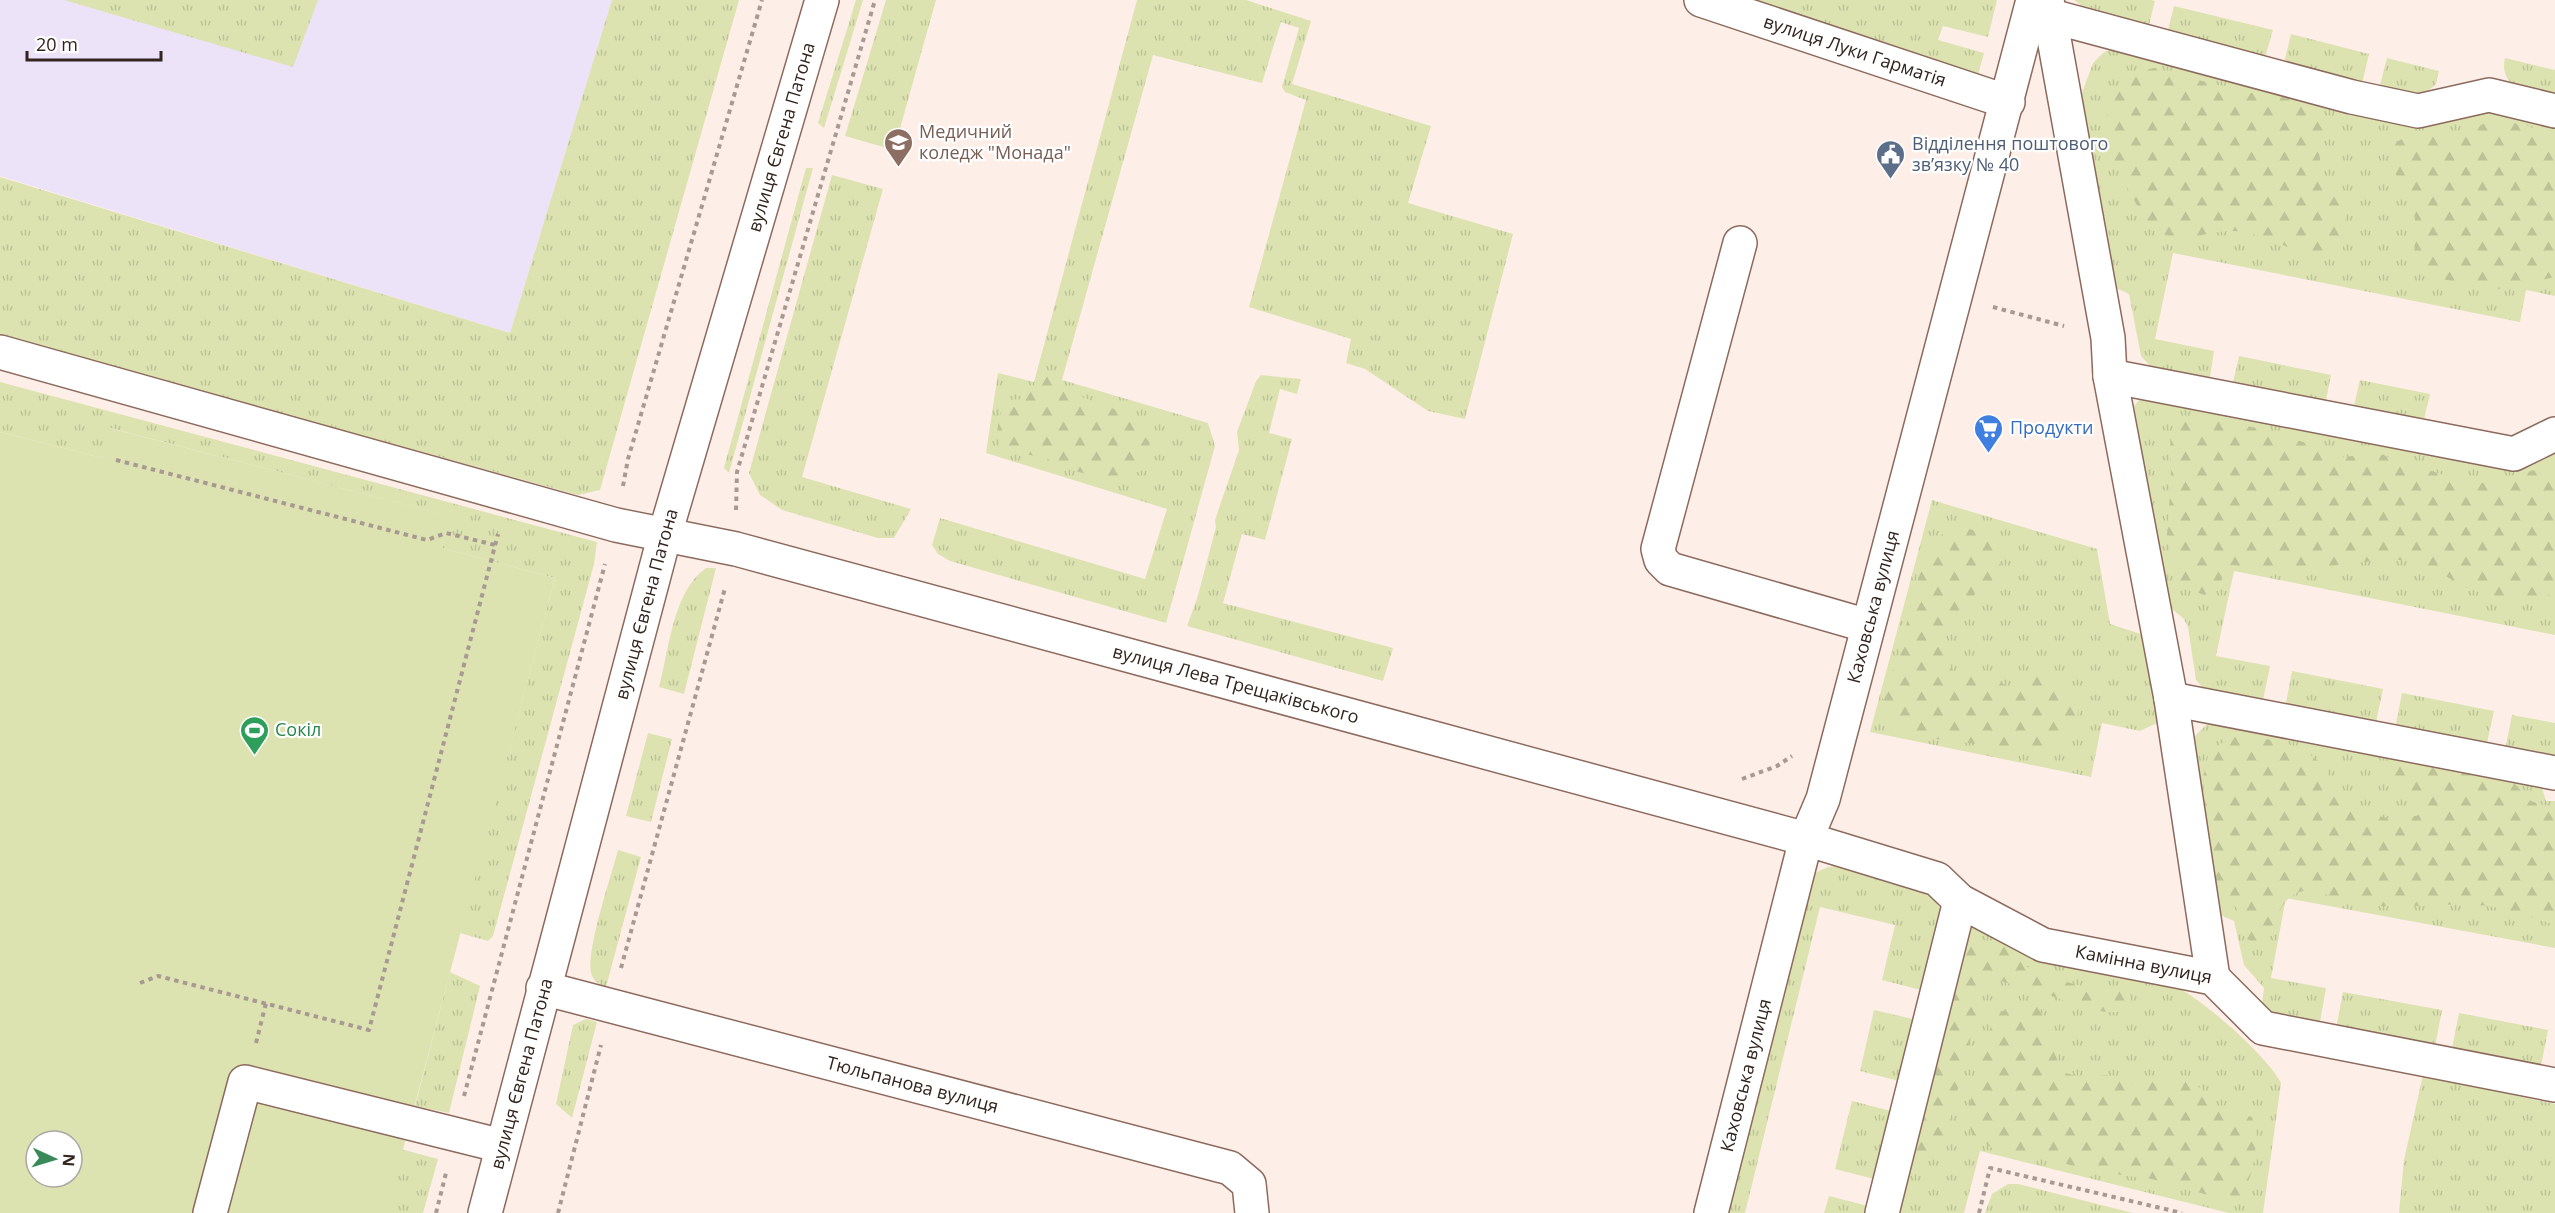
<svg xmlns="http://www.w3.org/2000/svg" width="2555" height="1213" font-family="'Open Sans',sans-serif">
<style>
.industrial{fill:#ece3f8}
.grass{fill:url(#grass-tufts)}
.forest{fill:url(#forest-firs)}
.pitch{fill:#dce3b0;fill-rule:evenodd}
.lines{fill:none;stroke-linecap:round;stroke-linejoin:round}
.minor-casing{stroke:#8c6a5d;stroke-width:36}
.path{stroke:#a89993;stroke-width:4;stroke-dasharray:4.5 4.5;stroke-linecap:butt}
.minor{stroke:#fff;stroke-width:33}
.labels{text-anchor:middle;stroke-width:4.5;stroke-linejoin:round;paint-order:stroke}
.street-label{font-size:18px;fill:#32241e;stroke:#fff}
.education-label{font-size:18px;fill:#785e54;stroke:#fff;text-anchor:start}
.service-label{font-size:18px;fill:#4e5e75;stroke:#fff;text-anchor:start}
.shop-label{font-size:18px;fill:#366cbe;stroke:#fff;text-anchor:start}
.leisure-label{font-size:18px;fill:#27864d;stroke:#fff;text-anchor:start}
</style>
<defs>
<pattern id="grass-tufts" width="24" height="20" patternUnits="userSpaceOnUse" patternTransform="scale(1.5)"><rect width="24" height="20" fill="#dce3b0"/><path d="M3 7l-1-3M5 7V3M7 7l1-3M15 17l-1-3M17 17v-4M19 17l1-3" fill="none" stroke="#bdc397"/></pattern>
<pattern id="forest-firs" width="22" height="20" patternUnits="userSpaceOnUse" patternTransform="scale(1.5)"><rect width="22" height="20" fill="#dce3b0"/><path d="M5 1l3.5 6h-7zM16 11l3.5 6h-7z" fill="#bdc397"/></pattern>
</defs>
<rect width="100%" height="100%" fill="#feeee8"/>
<polygon class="industrial" points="0,0 612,0 510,333 0,176"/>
<g class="grass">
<polygon points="64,0 318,0 293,67"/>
<polygon points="612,0 739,0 600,490 578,495 0,336 0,177 510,333"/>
<polygon points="856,0 863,0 824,128 818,123"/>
<polygon points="886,0 936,0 894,150 845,136"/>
<polygon points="1137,0 1246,0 1311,21 1292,84 1431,126 1408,203 1513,234 1465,419 1428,411 1365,369 1346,363 1351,339 1249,307 1306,100 1285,92 1282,87 1299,28 1281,22 1262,83 1153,55 1062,380 1208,423 1215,446 1166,623 950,561 938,554 932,545 940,518 1145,579 1167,509 986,453 998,373 1034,382"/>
<polygon points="1734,0 1997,0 1988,37 1943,26 1938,40 1984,53 1978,75"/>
<polygon points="2074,0 2151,0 2155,1 2148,29 2086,9"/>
<polygon points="2174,6 2273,30 2264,61 2167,34"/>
<polygon points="2291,34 2369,54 2361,88 2283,67"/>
<polygon points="2114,47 2555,123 2555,296 2526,290 2520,322 2173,253 2155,339 2214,351 2209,384 2159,373 2150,366 2141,356 2129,294 2114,287 2079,101 2093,63 2103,53"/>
<polygon points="2387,58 2439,71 2436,84 2421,97 2378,93"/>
<path d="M2505,58L2555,70V101C2531,92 2498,89 2505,58Z"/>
<polygon points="806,168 813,168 729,473 724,468"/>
<polygon points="832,175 883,189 802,477 911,509 894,538 878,538 782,510 760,495 749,473"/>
<polygon points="2239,356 2331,375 2325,405 2232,387"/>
<polygon points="1261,375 1301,379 1297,394 1280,389 1269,433 1292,439 1265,540 1242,534 1223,603 1393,648 1383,681 1187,626 1197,599 1216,527 1215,520 1239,450 1237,432 1256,381"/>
<polygon points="2360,380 2430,394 2423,424 2353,410"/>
<polygon points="0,382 597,542 594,564 493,936 488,941 460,933 555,578 442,548 449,516 110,428 102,458 0,432"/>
<polygon points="2141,398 2555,450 2555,635 2234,571 2216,656 2270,666 2262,705 2205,690 2196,680 2188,627 2184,619 2167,605 2132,417 2134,406"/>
<polygon points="1932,500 2097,549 2110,624 2144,635 2159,722 2140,731 2102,723 2091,777 1870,732"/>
<path d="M706,568H716L684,694L659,687C669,649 673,591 706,568Z"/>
<polygon points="2292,671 2383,689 2375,727 2285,708"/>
<polygon points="2402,693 2494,711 2486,747 2395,729"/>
<polygon points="2512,715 2555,723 2555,757 2505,750"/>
<polygon points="2209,722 2541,784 2546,801 2555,801 2555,948 2286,898 2271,978 2326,988 2319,1028 2261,1012 2264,988 2244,965 2234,921 2218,914 2192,739"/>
<polygon points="648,733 672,739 651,822 626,816"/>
<path d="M618,850L641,857L606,987C600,984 594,982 592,975C584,955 612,874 618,850Z"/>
<polygon points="1843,865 1932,894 1942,912 1925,991 1882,980 1895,925 1820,907 1745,1213 1723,1213 1813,874 1828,867"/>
<path d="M1980,921L2038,957L2178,988C2206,1002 2267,1056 2281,1083L2263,1213H2229L1980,1151L1964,1213H1890L1967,926Z"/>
<polygon points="450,972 480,986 449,1113 415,1106"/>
<polygon points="2343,992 2442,1010 2435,1047 2336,1029"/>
<polygon points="1874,1010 1917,1020 1903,1082 1860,1071"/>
<polygon points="2459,1013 2548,1030 2541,1066 2452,1049"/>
<polygon points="586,1019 597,1022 572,1118 556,1104 573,1025"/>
<polygon points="2423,1075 2555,1104 2555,1213 2399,1213 2404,1160"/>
<polygon points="1852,1101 1895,1112 1878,1180 1835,1169"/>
<polygon points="282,1117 438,1159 423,1213 257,1213"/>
<polygon points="2008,1184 2018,1184 2133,1213 1985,1213 1992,1194"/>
<polygon points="1829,1196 1872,1207 1870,1213 1824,1213"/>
</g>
<g class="forest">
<path d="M2154,68L2247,93H2276L2303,102L2321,119L2324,133L2319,152L2323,181L2334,192L2346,217L2348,237L2339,255C2332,255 2324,256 2316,255C2287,251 2263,232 2233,231C2207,230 2186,245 2161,233C2146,225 2141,212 2133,198C2106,154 2084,82 2154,68Z"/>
<path d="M2495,120L2526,125L2555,139V277L2494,290L2437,278L2414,264C2414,248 2417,229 2414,213C2410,184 2359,147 2419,133C2432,130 2448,137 2461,133C2473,130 2482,123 2495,120Z"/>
<path d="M1054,369L1065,391L1112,408L1133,420L1150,443L1143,470L1112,481L1064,468L1044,457L1014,453L1006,455C991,435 999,423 1004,400L1026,399L1040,377Z"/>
<polygon points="2185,417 2205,417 2257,428 2303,442 2333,457 2383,455 2474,485 2555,465 2555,593 2528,601 2492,597 2462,586 2433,568 2410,560 2381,560 2285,571 2229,565 2217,589 2204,595 2182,586 2170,553 2167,535 2171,481 2170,432"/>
<path d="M1958,526C1989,534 2001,538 2001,573C1968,602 1955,602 1942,649L1955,674L1997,681L2014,689L2040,667C2085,693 2092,719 2050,753L1911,736L1891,722L1882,696L1897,660L1924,557L1943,533Z"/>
<path d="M2237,736C2265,738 2293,741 2316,759C2327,767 2328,779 2336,789C2358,814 2388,824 2419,815C2419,793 2396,786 2381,772L2390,761L2440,765L2514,783L2531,801L2555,809V925C2530,917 2502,906 2476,905C2439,903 2402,909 2366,905C2348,903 2315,887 2299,892C2275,901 2277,931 2259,945L2245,938L2236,907L2219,897L2208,855L2203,777L2208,756L2220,744Z"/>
<path d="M1992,941L2009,948L2027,967L2057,979L2077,985L2126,992L2131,999L2128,1011C2093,1017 2065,998 2032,990C2020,986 2008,984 1996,979L1986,985L1981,995L1946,1137L1939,1151L1919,1157L1912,1154L1954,971L1968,945Z"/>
<path d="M2017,1003L2037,1007C2052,1025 2051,1048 2060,1071L2082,1078L2107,1075L2128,1085L2181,1078L2202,1089L2210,1100L2222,1109L2252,1117C2260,1144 2254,1181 2236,1203L2152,1179L2085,1170L2052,1159L1992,1148L1972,1134L1967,1116L1985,1041L1996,1015Z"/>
</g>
<path class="pitch" d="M109,428L450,516L442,548L555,578L386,1213H0V432L102,458ZM36,1141H72V1177H36Z"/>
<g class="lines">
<defs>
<g id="minor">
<path id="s1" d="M1701,0L2008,102"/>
<polyline points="2047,0 2108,338 2110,376 2171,699 2213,978"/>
<polyline points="2051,16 2352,97 2418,111 2489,95 2555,111"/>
<polyline points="1740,243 1658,549 1661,560 1670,569 1868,626"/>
<path id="s2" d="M0,352L616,525L736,549L1806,839L1937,879L1960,901L2043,945L2213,978L2263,1028L2555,1085"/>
<polyline points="2110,376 2514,454 2555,434"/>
<polyline points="2171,699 2555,773"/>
<path id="s3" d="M543,988L1230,1168L1249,1184L1252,1213"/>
<polyline points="210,1213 245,1082 502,1146"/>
<path id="s4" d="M485,1213L665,534L822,0"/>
<path id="s5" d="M1711,1213L1806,839L1823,799L2033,0"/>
<polyline points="1882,1213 1960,901"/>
</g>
</defs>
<use href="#minor" class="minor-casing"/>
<g class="path">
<polyline points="1993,307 2064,326"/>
<polyline points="116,460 427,540 446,533 495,545"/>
<polyline points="623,486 628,459 762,0"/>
<polyline points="736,510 737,472 875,0"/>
<polyline points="1742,779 1777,766 1792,756"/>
<polyline points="621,968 725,588"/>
<polyline points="140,983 158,976 369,1030 498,534"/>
<polyline points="256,1043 266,1003"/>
<polyline points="464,1096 605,564"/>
<polyline points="436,1213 446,1173"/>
<polyline points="558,1213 601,1045"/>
<polyline points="1979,1213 1990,1168 2182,1213"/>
</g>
<use href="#minor" class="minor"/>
</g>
<defs>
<symbol id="university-pin" viewBox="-11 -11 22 30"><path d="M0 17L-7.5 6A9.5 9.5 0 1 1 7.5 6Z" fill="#8d6e63" stroke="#fff"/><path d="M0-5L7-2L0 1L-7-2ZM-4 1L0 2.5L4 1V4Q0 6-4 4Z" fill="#fff"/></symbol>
<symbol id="civic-pin" viewBox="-11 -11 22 30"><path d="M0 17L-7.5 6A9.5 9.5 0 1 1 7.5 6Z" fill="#5c6f8a" stroke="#fff"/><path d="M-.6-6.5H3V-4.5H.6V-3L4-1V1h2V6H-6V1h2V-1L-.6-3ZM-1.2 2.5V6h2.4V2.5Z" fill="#fff"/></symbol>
<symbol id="supermarket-pin" viewBox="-11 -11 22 30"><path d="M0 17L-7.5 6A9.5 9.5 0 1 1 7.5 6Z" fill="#3f7fe0" stroke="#fff"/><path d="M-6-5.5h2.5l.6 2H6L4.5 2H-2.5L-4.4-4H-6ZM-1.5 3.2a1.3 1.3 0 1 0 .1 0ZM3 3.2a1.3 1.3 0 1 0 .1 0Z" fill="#fff"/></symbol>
<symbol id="stadium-pin" viewBox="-11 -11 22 30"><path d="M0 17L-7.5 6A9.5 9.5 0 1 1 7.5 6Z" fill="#2e9e5b" stroke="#fff"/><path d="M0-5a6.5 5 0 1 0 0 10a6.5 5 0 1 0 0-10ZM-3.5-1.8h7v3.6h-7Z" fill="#fff"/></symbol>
</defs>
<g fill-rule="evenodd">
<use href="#university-pin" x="882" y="126" width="33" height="45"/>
<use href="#civic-pin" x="1874" y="138" width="33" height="45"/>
<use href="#supermarket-pin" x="1972" y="412" width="33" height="45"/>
<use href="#stadium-pin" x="238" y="714" width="33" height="45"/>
</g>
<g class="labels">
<g class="street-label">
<text dy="6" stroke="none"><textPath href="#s1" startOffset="162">вулиця Луки Гарматія</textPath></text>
<text dy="6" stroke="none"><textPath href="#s4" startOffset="1116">вулиця Євгена Патона</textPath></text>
<text dy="6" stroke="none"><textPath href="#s4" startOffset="630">вулиця Євгена Патона</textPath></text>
<text dy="6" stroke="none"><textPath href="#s5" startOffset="628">Каховська вулиця</textPath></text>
<text dy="6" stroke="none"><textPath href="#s2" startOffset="1280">вулиця Лева Трещаківського</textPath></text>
<text dy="6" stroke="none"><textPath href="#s2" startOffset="2236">Камінна вулиця</textPath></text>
<text dy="6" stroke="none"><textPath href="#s4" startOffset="144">вулиця Євгена Патона</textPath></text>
<text dy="6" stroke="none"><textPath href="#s5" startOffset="142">Каховська вулиця</textPath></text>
<text dy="6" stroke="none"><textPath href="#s3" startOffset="382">Тюльпанова вулиця</textPath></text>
</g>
<g class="education-label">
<text x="919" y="138">Медичний<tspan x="919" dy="21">коледж "Монада"</tspan></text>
</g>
<g class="service-label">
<text x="1912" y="150">Відділення поштового<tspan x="1912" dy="21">зв’язку № 40</tspan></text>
</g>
<g class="shop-label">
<text x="2010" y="434">Продукти</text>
</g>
<g class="leisure-label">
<text x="275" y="736">Сокіл</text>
</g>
</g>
<g transform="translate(54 1159) rotate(94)"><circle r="28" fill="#ffffff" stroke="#ada7a5" stroke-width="1.5"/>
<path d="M0-4.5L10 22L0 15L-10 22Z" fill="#3a8959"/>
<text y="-9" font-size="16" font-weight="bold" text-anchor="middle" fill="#32241e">N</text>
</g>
<path d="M27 51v9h134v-9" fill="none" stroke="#32241e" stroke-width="3"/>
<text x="36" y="51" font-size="18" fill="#32241e" stroke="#ffffff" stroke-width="4.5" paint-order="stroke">20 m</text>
</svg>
